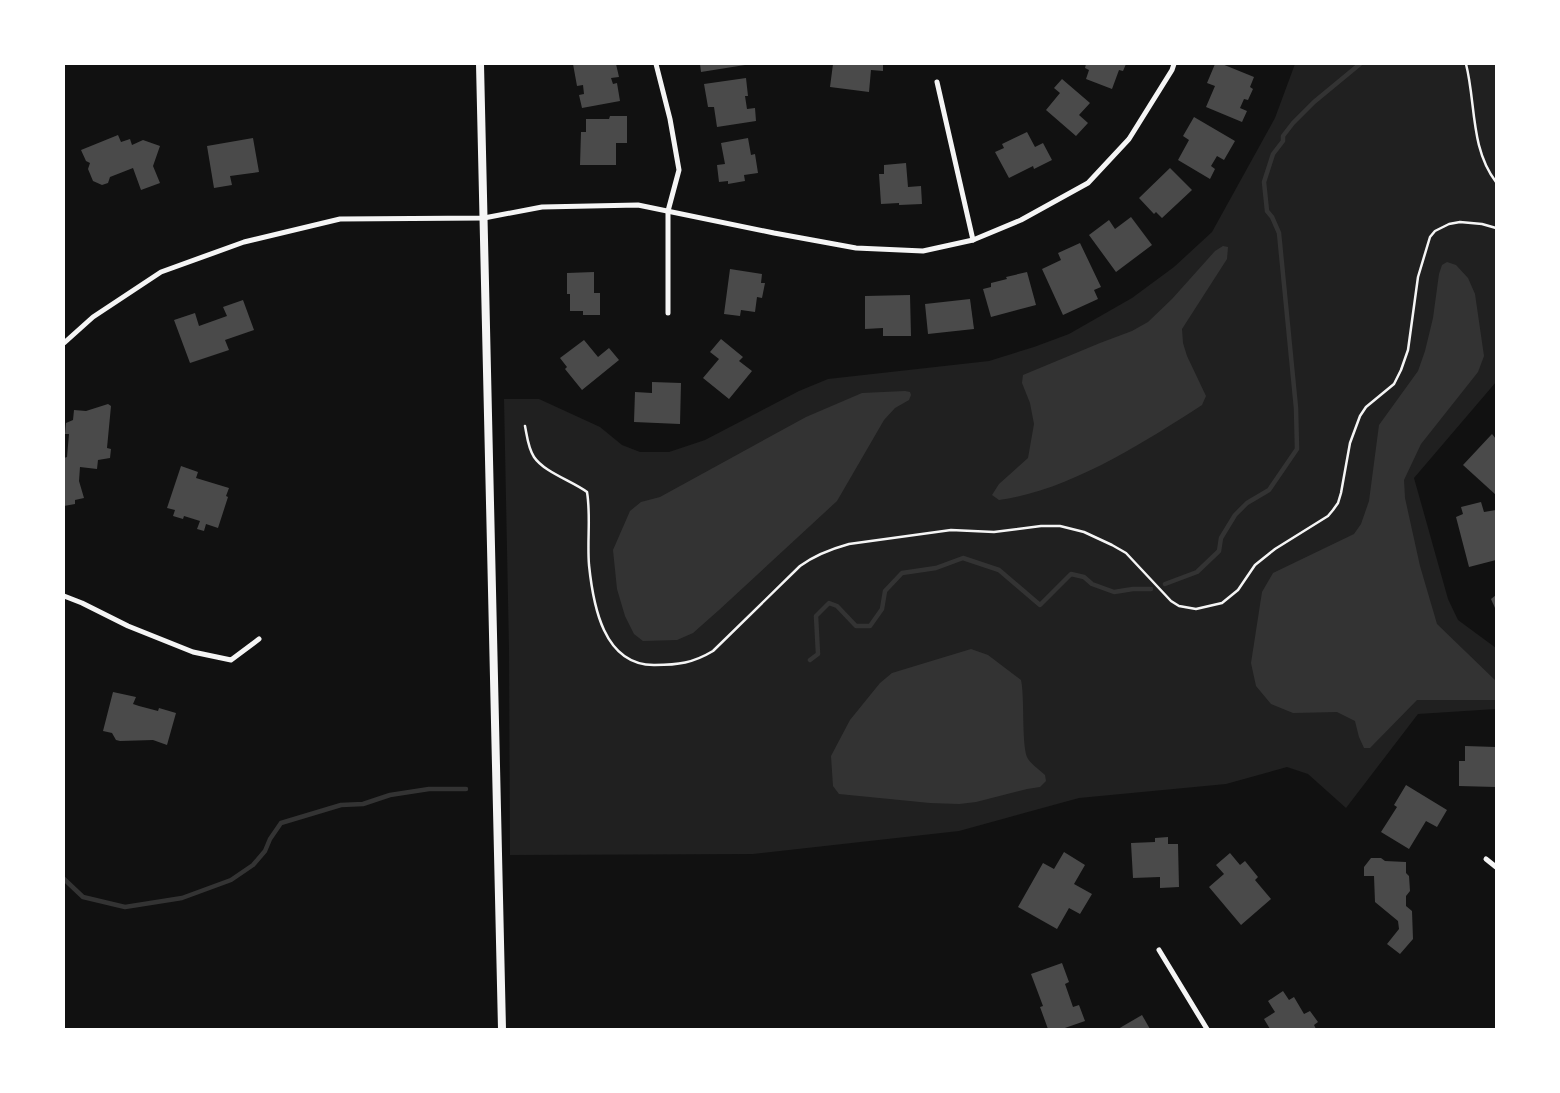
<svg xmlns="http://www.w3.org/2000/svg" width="1560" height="1093" font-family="'Golos Text',sans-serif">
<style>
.green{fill:#202020}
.water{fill:#333}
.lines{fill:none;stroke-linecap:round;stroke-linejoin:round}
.stream{stroke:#333;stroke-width:4.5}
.building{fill:#4a4a4a}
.path{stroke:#f5f5f5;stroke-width:2.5}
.minor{stroke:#f5f5f5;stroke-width:5}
.tertiary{stroke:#f5f5f5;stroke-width:8}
</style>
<rect width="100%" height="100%" fill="#111"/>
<polygon class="green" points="1295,64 1496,64 1496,382 1414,478 1448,599 1458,620 1496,648 1496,709 1418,714 1346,808 1308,774 1287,767 1226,784 1079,798 959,831 753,854 510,855 509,649 504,399 539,399 600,427 622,445 640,452 669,452 705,440 799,391 828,379 989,361 1034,347 1069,334 1132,298 1174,267 1212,232 1275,118"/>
<g class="water">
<path d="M1223,246L1228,247L1227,259L1182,329L1183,343L1187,356L1206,396L1202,405C1143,443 1068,491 999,500L992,495L999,484L1028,458L1034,424L1030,403L1022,383L1023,375L1100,343L1132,331L1148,322L1172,299L1215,251Z"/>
<polygon points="1447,262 1456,265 1468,278 1475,294 1484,356 1478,372 1421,444 1404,480 1405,498 1420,566 1437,624 1496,681 1496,700 1417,700 1370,748 1364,748 1359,737 1355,721 1337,712 1293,713 1271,704 1256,686 1251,663 1262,592 1273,573 1354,534 1361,524 1369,501 1379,425 1418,371 1425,351 1433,318 1439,274 1442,265"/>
<polygon points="905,391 910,392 911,395 909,400 895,408 884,420 837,501 719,610 693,633 677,640 643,641 634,634 625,616 617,589 613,550 630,511 641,502 660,497 806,417 862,393"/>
<path d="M971,649L988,655L1021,680C1025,698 1021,748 1028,759C1032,765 1040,770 1045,775L1046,781L1040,787L1027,789L976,802L959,804L930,803L839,794L833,786L831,756L850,720L880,683L892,673Z"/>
</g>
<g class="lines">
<g class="stream">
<polyline points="1165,584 1197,572 1219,551 1221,538 1235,515 1247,503 1269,490 1297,449 1296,408 1279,233 1272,217 1267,211 1264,182 1273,154 1283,141 1283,136 1293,123 1314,102 1360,64"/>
<polyline points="810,660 818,654 816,616 829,603 837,606 856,626 870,626 882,609 885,591 902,573 936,568 963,558 999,570 1040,605 1071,574 1084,577 1092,584 1114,592 1133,589 1151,589"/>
<polyline points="64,879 83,897 125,907 182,898 231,880 253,865 265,851 270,839 281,823 341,805 363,804 390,795 429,789 466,789"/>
</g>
</g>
<g class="building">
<polygon points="573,64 616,64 619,77 611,78 613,84 617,83 620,101 582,108 579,95 584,94 583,85 577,86"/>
<polygon points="700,64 745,64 745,65 701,72"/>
<polygon points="833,64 883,64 883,71 871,70 869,92 830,87"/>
<polygon points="1086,64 1126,64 1123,71 1119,70 1112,89 1086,79 1089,70 1085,68"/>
<polygon points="1215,64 1222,64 1254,77 1250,87 1253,89 1248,100 1244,99 1240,108 1247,111 1242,122 1206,107 1215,86 1207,83"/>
<polygon points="746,78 748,96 745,96 747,109 755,108 756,121 717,127 714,107 708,107 704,84"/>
<polygon points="1062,79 1090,103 1079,115 1088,123 1076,136 1046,110 1060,93 1054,88"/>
<polygon points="610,116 627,116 627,143 616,143 616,165 580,165 581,132 586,132 586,119 609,119"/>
<polygon points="1194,117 1235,141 1224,160 1217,156 1211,166 1215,169 1210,179 1178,160 1189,140 1183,136"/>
<polygon points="1027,132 1035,147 1043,143 1052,160 1034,169 1033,166 1009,178 995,152 1004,148 1002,144"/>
<polygon points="118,135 121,142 130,139 132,145 143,140 160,146 153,166 160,183 141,190 133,168 110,177 108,183 102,185 93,181 88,169 90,163 86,161 81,150"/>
<polygon points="253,138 259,172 230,176 232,185 214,188 207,146"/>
<polygon points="748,138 751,155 755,154 758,173 744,175 745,181 728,184 728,181 719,182 717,165 725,164 721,143"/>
<polygon points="906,163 908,187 921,186 922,204 899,205 899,203 881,204 879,174 884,174 884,165"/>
<polygon points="1170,168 1192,190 1162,218 1156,212 1154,214 1139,198"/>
<polygon points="1131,217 1152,245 1116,272 1089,235 1109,220 1115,229"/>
<polygon points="1080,243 1101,287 1094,290 1098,299 1063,315 1042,269 1061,260 1058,253"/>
<polygon points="730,269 762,274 761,283 765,283 762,298 757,297 755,312 741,310 740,316 724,314"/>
<polygon points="594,272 594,293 600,293 600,315 583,315 583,311 570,311 570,294 567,294 567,273"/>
<polygon points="1027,272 1036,305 991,317 983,289 991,287 991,283 1007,279 1006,277"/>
<polygon points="910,295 911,336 883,336 883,328 865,329 865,296"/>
<polygon points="970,299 974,329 928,334 925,304"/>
<polygon points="243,300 254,330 225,340 229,350 190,363 174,320 195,313 199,326 227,316 223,307"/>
<polygon points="721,339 743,357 739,361 752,371 729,399 703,378 719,359 710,352"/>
<polygon points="584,340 598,357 609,348 619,360 582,390 565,369 567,367 560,358"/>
<polygon points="652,382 681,383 680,424 634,422 635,392 652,393"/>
<polygon points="108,404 111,406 107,448 111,449 110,458 98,460 97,469 80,467 79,481 84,498 75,500 75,504 64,506 64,458 67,457 69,434 65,434 66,423 73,420 74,410 86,411"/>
<polygon points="1492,434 1496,439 1496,495 1463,465"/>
<polygon points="181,466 198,472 196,478 229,488 226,496 228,497 218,528 206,524 204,531 197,529 200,521 184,516 183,519 173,516 175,510 167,508"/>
<polygon points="1481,502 1484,512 1496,510 1496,560 1469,567 1456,517 1463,514 1461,507"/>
<polygon points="1496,595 1496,608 1495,608 1491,599"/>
<polygon points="113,692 136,697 133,704 139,706 158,711 159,708 176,713 167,745 153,740 120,741 116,740 112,733 103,731"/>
<polygon points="1465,746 1496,747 1496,787 1459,786 1459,761 1465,761"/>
<polygon points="1406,785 1447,810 1437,827 1426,821 1409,849 1381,832 1397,807 1394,805"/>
<polygon points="1168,837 1168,844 1178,844 1179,887 1160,888 1160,877 1133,878 1131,843 1155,842 1155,838"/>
<polygon points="1064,852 1085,865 1074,884 1092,894 1080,914 1069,908 1057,929 1018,907 1043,863 1054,869"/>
<polygon points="1230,853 1240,865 1245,861 1258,877 1255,880 1271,899 1241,925 1209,887 1224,874 1216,865"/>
<polygon points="1371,858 1381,858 1385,861 1406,862 1406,873 1409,876 1410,891 1406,896 1406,906 1412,911 1413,939 1400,954 1387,944 1399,929 1398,921 1375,902 1374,876 1364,876 1364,867"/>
<polygon points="1062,963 1069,982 1065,984 1073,1007 1079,1005 1085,1021 1062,1029 1048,1029 1040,1007 1043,1006 1031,974"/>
<polygon points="1283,991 1289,1000 1294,997 1304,1014 1310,1011 1318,1022 1314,1025 1316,1029 1270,1029 1264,1019 1275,1012 1268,1001"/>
<polygon points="1142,1015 1150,1029 1118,1029"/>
</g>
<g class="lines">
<g class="path">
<path d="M1466,64C1476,103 1470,148 1496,182"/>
<path d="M525,426C527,436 528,448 534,457C544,472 572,481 587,492C591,516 587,540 589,565C593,604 603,666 655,665C678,665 693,663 713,651L800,566C815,555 831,549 849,544L951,530L994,532L1041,526H1060L1084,532L1112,545L1126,553L1171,601L1179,606L1196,609L1222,603L1238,590L1255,565L1275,549L1328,516L1333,510L1338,503L1341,493L1350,443L1360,416L1366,407L1394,384L1401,370L1408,350L1418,277L1430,237L1435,231L1449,224L1460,222L1482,224L1496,228"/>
</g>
<g class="minor">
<polyline points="656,64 670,119 679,170 668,211 668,313"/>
<polyline points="937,82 973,240"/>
<polyline points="64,343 93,317 161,272 244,242 340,219 484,218 542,207 638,205 774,233 856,248 923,251 973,240 1021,220 1088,183 1129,139 1172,70 1174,64"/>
<polyline points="64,596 82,603 128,626 193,652 231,660 259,639"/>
<polyline points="1486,859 1496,867"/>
<polyline points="1159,950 1207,1029"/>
</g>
<polyline class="tertiary" points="480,64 502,1029"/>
</g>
<rect width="1560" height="1093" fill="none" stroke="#ffffff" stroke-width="130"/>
</svg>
